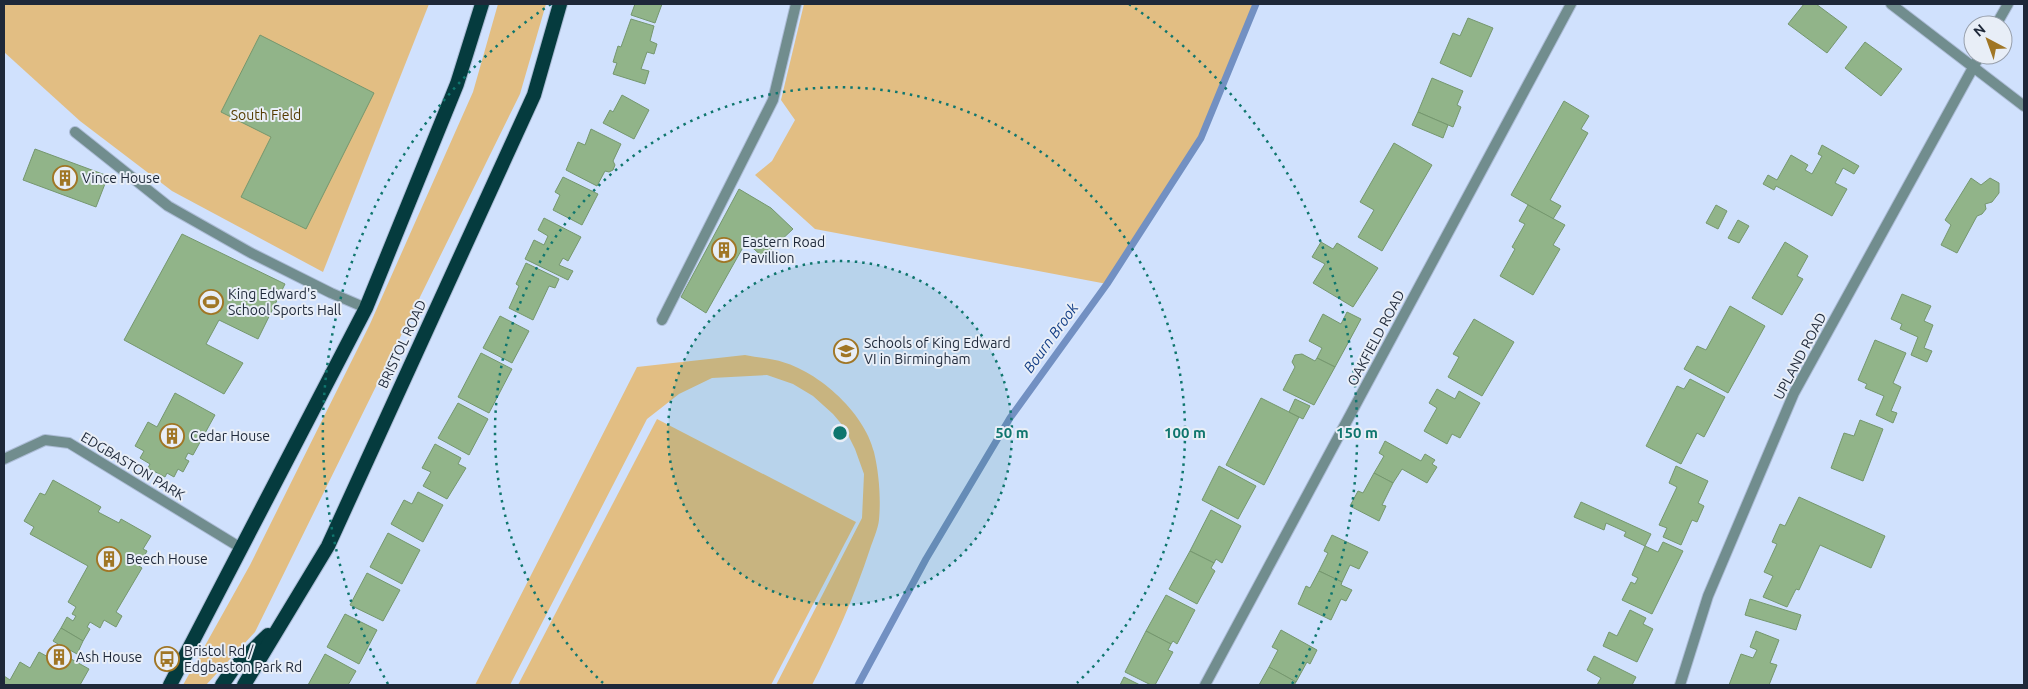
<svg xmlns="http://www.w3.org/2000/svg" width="2028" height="689" font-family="Ubuntu,sans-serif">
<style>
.green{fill:#e2be83}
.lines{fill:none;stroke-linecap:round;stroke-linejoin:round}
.stream{stroke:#7290c2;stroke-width:7}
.building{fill:#91b489;stroke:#75976e}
.service-casing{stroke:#acbcd6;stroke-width:12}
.minor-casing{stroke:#acbcd6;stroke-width:12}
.trunk-casing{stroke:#acbcd6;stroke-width:16}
.service{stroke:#718d8e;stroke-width:10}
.minor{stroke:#718d8e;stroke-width:10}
.trunk{stroke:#053b3e;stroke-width:14}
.ring{fill:none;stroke:#0f766e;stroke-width:2.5;stroke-dasharray:2.5 5}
.labels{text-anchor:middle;stroke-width:4;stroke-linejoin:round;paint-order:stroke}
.park-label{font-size:14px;fill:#553b00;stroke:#e8eef7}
.poi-label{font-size:14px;fill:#1e2839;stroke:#e8eef7;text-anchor:start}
.street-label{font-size:14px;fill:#1e2839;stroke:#e8eef7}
.water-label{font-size:15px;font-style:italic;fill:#113d85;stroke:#e8eef7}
.centre{fill:#0f766e;stroke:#e8eef7;stroke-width:2.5}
.ring-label{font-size:15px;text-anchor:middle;font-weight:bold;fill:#0f766e;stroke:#e8eef7;stroke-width:4;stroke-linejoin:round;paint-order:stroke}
</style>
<rect width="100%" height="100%" fill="#d0e1fd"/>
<g class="green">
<polygon points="4,4 429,4 323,272 172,191 80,121 4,52"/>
<polygon points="498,4 546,4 520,94 255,632 206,685 183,685 250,565 370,324 473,92"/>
<polygon points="804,4 1254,4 1201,138 1107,284 815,229 755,175 772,161 795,120 781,100"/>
<path d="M745,355C755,357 765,358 775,360C815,368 864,411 874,452C879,473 881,498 879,520C878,529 873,540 870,549C855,595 834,642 812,685H776L862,518L864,474L855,449L844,427L833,414L813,396L793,384L767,375L712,378L679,394L647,419L510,685H475L637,367Z"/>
<polygon points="657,419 856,522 771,685 518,685"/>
</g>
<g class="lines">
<polyline class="stream" points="858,685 926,559 1010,418 1107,284 1201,138 1256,4"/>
</g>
<g class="building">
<polygon points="635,4 662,4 655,23 631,15"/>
<polygon points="1804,4 1816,4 1847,27 1827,53 1788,24"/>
<polygon points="1468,18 1493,28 1471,77 1440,63 1453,33 1460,36"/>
<polygon points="631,19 654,26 650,41 657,44 654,54 647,52 641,69 649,71 645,84 613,74 617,63 613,62 618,46 621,47"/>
<polygon points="260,35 374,93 306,229 241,197 271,137 221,112"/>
<polygon points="1865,42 1902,69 1881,96 1845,68"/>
<polygon points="1432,78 1463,91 1457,105 1461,107 1453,127 1418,112"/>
<polygon points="622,95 649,110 634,139 603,123 610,110 613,112"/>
<polygon points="1564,101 1589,116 1581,129 1588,133 1550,200 1561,206 1553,219 1511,195"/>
<polygon points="1418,112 1448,125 1443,138 1412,125"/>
<polygon points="591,129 621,144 613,161 615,165 613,170 609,172 605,171 597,186 566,170 578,142 585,145"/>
<polygon points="1394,143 1432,165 1382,251 1358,237 1374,210 1360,202"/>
<polygon points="1822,145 1859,166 1854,174 1843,168 1835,183 1847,189 1832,216 1776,186 1774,190 1763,184 1768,175 1777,180 1791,155 1808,165 1805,170 1812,174 1822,156 1818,154"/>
<polygon points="35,149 108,176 96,207 23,180"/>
<polygon points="563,177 598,194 582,225 553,210 560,195 555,192"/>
<polygon points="1971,178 1981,185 1990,178 1999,183 1999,193 1992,202 1985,204 1986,209 1982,214 1977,216 1957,253 1941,245 1951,225 1945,220"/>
<polygon points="739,189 771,208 793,229 763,257 746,242 706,313 681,297"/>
<polygon points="1528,205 1565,225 1553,245 1560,249 1533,295 1500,276 1515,249 1512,247 1525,224 1519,221"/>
<polygon points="1716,205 1727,211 1718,229 1706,223"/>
<polygon points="544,218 581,237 568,261 563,258 559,265 573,271 568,280 525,259 534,240 544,245 548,236 538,230"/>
<polygon points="1738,220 1749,226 1739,243 1728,238"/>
<polygon points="182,234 285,284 258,339 219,320 206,344 243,363 224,394 124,340"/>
<polygon points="1321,242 1333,249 1337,243 1378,268 1353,307 1313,283 1325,264 1312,257"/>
<polygon points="1785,242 1808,256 1797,276 1803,279 1782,315 1752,298"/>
<polygon points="526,263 559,279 555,288 549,286 533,320 509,308 519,286 516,284"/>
<polygon points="1902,294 1931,306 1924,321 1933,325 1924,348 1932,351 1927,362 1911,355 1918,337 1900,329 1902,324 1891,319"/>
<polygon points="1730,306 1765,326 1728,393 1684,369 1697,346 1706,350"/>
<polygon points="1347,312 1361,319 1335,367 1317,358 1322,348 1309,341 1323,314 1341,324"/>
<polygon points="500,316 529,331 512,363 483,348"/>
<polygon points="1474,319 1514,342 1482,396 1448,377 1459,357 1453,354"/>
<polygon points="1875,340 1906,353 1893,383 1901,387 1891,411 1897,413 1893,423 1876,415 1884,396 1865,388 1867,384 1858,380"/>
<polygon points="481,353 512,369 489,413 458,397"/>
<polygon points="1302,354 1315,361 1317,358 1335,367 1314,405 1283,390 1295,367 1292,362 1295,355"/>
<polygon points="1690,379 1725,397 1704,437 1697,433 1681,464 1646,446 1677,386 1684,389"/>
<polygon points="1437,389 1455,399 1459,391 1480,403 1460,438 1452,434 1447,444 1424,431 1437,408 1429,403"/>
<polygon points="175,393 215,415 193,455 188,453 185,459 189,461 183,472 178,469 174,477 167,473 165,477 148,468 150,464 140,458 144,451 135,446 148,422 157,427"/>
<polygon points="1261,398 1299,417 1264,485 1226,465"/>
<polygon points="1295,399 1310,406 1303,419 1289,412"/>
<polygon points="458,403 488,419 469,455 438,438"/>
<polygon points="1860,420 1883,429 1863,481 1831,468 1844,433 1854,436"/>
<polygon points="1385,441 1421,461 1425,454 1435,460 1432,464 1437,467 1427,483 1402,469 1393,483 1374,473 1384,456 1379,453"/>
<polygon points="435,444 461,458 458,464 466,468 447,499 423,486 431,472 422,468"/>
<polygon points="1219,466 1256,486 1238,519 1202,500"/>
<polygon points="1676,466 1708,481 1698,503 1704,506 1697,522 1692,520 1681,545 1663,537 1667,528 1659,525 1677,487 1669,483"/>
<polygon points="1374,473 1393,483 1382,505 1386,506 1379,521 1350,506 1358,491 1363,493"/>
<polygon points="53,480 101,507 98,512 119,523 121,519 151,536 143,549 147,551 139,566 142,568 116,612 122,616 116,627 104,620 100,628 90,622 87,627 90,629 83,641 61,628 67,617 73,621 76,616 72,614 76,607 68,602 88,566 30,534 34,527 24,521 40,493 45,495"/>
<polygon points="418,492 443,505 423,542 391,524 404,500 412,504"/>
<polygon points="1799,497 1885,536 1871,568 1820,545 1799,590 1796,589 1787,607 1763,597 1773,576 1764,572 1777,544 1772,542 1780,524 1785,526"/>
<polygon points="1581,502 1651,534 1645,546 1624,536 1626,532 1606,523 1604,530 1574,517"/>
<polygon points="1211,510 1241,526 1222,563 1216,559 1214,563 1190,551"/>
<polygon points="388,533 420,550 402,584 370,567"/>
<polygon points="1332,535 1368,552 1359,569 1350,565 1342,582 1319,571 1328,553 1324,551"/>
<polygon points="1663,542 1683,551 1652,614 1622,600 1631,582 1635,584 1638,578 1632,575 1645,546 1658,552"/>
<polygon points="1190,551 1214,563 1211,568 1215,571 1197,604 1169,589"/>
<polygon points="1319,571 1342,582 1341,585 1352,590 1346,601 1341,599 1331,620 1298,604 1306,586 1310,588"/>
<polygon points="367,573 400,590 383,621 350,605"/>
<polygon points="1166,595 1195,610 1177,644 1173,641 1171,644 1146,631"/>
<polygon points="1750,599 1801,615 1796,630 1745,615"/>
<polygon points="1630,610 1646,618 1643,624 1653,629 1637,662 1603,646 1609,632 1617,636"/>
<polygon points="345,614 377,630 359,664 327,647"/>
<polygon points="61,628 83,641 77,654 68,649 64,655 89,669 80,685 4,685 4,676 10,680 20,662 30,668 39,652 50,658 58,644 53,641"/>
<polygon points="1281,630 1317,650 1310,664 1307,662 1296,682 1269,667 1278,650 1272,647"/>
<polygon points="1146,631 1171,644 1168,650 1173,652 1155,685 1151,685 1125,672"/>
<polygon points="1756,631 1779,640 1770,663 1777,665 1769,685 1729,685 1741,654 1753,658 1757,650 1750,647"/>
<polygon points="325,654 356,671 348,685 308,685"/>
<polygon points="1594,656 1636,677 1632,685 1597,685 1601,678 1587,670"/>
<polygon points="1269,667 1296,682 1294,685 1259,685"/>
<polygon points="1124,677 1140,685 1120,685"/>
</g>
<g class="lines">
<defs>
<g id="service">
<polyline points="75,132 168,206 251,253 331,293 366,308"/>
<polyline points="662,320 773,100 796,4"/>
<polyline points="4,459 45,440 69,443 241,548"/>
</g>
<g id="minor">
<polyline points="1891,4 2024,106"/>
<polyline points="1996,25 2008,4"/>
<polyline points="1205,685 1571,4"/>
<polyline points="1680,685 1708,596 1794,393 1980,55"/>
</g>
<g id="trunk">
<polyline points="170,685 366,308 457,84 482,4"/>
<polyline points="222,685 233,669 268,635"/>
<polyline points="244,685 328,546 534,95 560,4"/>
</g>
</defs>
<use href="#service" class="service-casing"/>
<use href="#minor" class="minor-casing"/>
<use href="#trunk" class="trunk-casing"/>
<use href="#service" class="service"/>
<use href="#minor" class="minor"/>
<use href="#trunk" class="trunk"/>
</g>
<circle cx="840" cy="433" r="172" fill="#0f766e" fill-opacity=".12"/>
<g class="ring">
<circle cx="840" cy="433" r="172"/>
<path d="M603 683A345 345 0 1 1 1077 683"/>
<path d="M388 684A517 517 0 0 1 551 4M1129 4A517 517 0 0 1 1292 684"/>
</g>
<defs>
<symbol id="building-ring" viewBox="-11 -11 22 22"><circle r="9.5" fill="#e8eef7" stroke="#a07625" stroke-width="1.5"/><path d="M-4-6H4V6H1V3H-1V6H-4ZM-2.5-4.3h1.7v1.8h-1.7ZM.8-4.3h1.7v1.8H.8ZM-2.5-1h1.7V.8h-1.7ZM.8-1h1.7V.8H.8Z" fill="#a07625"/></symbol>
<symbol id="stadium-ring" viewBox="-11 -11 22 22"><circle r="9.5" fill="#e8eef7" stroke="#a07625" stroke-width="1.5"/><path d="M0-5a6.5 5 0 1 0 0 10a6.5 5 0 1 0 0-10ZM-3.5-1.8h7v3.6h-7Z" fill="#a07625"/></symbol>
<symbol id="school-ring" viewBox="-11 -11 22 22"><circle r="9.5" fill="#e8eef7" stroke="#a07625" stroke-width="1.5"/><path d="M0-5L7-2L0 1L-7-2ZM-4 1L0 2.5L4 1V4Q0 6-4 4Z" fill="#a07625"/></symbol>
<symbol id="bus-ring" viewBox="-11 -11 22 22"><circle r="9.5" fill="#e8eef7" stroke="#a07625" stroke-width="1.5"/><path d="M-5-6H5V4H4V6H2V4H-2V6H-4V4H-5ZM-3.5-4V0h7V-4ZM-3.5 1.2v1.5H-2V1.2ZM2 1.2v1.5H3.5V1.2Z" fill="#a07625"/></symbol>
</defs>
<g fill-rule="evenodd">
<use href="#building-ring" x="51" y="164" width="28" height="28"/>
<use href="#building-ring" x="710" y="236" width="28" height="28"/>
<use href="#stadium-ring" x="197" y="288" width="28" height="28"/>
<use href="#school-ring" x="832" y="337" width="28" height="28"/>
<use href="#building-ring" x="158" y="422" width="28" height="28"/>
<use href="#building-ring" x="95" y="545" width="28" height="28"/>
<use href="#building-ring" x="45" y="643" width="28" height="28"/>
<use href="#bus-ring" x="153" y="645" width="28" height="28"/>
</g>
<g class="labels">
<g class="park-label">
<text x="266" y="120">South Field</text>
</g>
<g class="poi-label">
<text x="82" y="183">Vince House</text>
<text x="742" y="247">Eastern Road<tspan x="742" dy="16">Pavillion</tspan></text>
<text x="228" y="299">King Edward's<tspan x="228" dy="16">School Sports Hall</tspan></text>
<text x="864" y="348">Schools of King Edward<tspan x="864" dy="16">VI in Birmingham</tspan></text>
<text x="190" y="441">Cedar House</text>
<text x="126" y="564">Beech House</text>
<text x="184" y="656">Bristol Rd /<tspan x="184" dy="16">Edgbaston Park Rd</tspan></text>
<text x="76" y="662">Ash House</text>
</g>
<g class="street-label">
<text transform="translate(1376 338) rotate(-62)" y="5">OAKFIELD ROAD</text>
<text transform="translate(402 344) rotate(-65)" y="5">BRISTOL ROAD</text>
<text transform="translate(1800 356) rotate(-62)" y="5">UPLAND ROAD</text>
<text transform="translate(133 466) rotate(31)" y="5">EDGBASTON PARK</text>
</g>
<g class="water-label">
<text transform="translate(1051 338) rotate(-54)" y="5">Bourn Brook</text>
</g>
</g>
<circle cx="840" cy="433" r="8" class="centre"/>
<g class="ring-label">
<text x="1012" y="438">50 m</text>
<text x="1185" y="438">100 m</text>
<text x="1357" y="438">150 m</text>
</g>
<rect width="2028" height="689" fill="none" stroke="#1e2839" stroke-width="10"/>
<g transform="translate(1988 40) rotate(319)"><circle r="24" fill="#e8eef7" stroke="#979fab"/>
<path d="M0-4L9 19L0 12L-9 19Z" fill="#a07625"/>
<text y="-8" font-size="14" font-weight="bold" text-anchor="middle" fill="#1e2839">N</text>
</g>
</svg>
